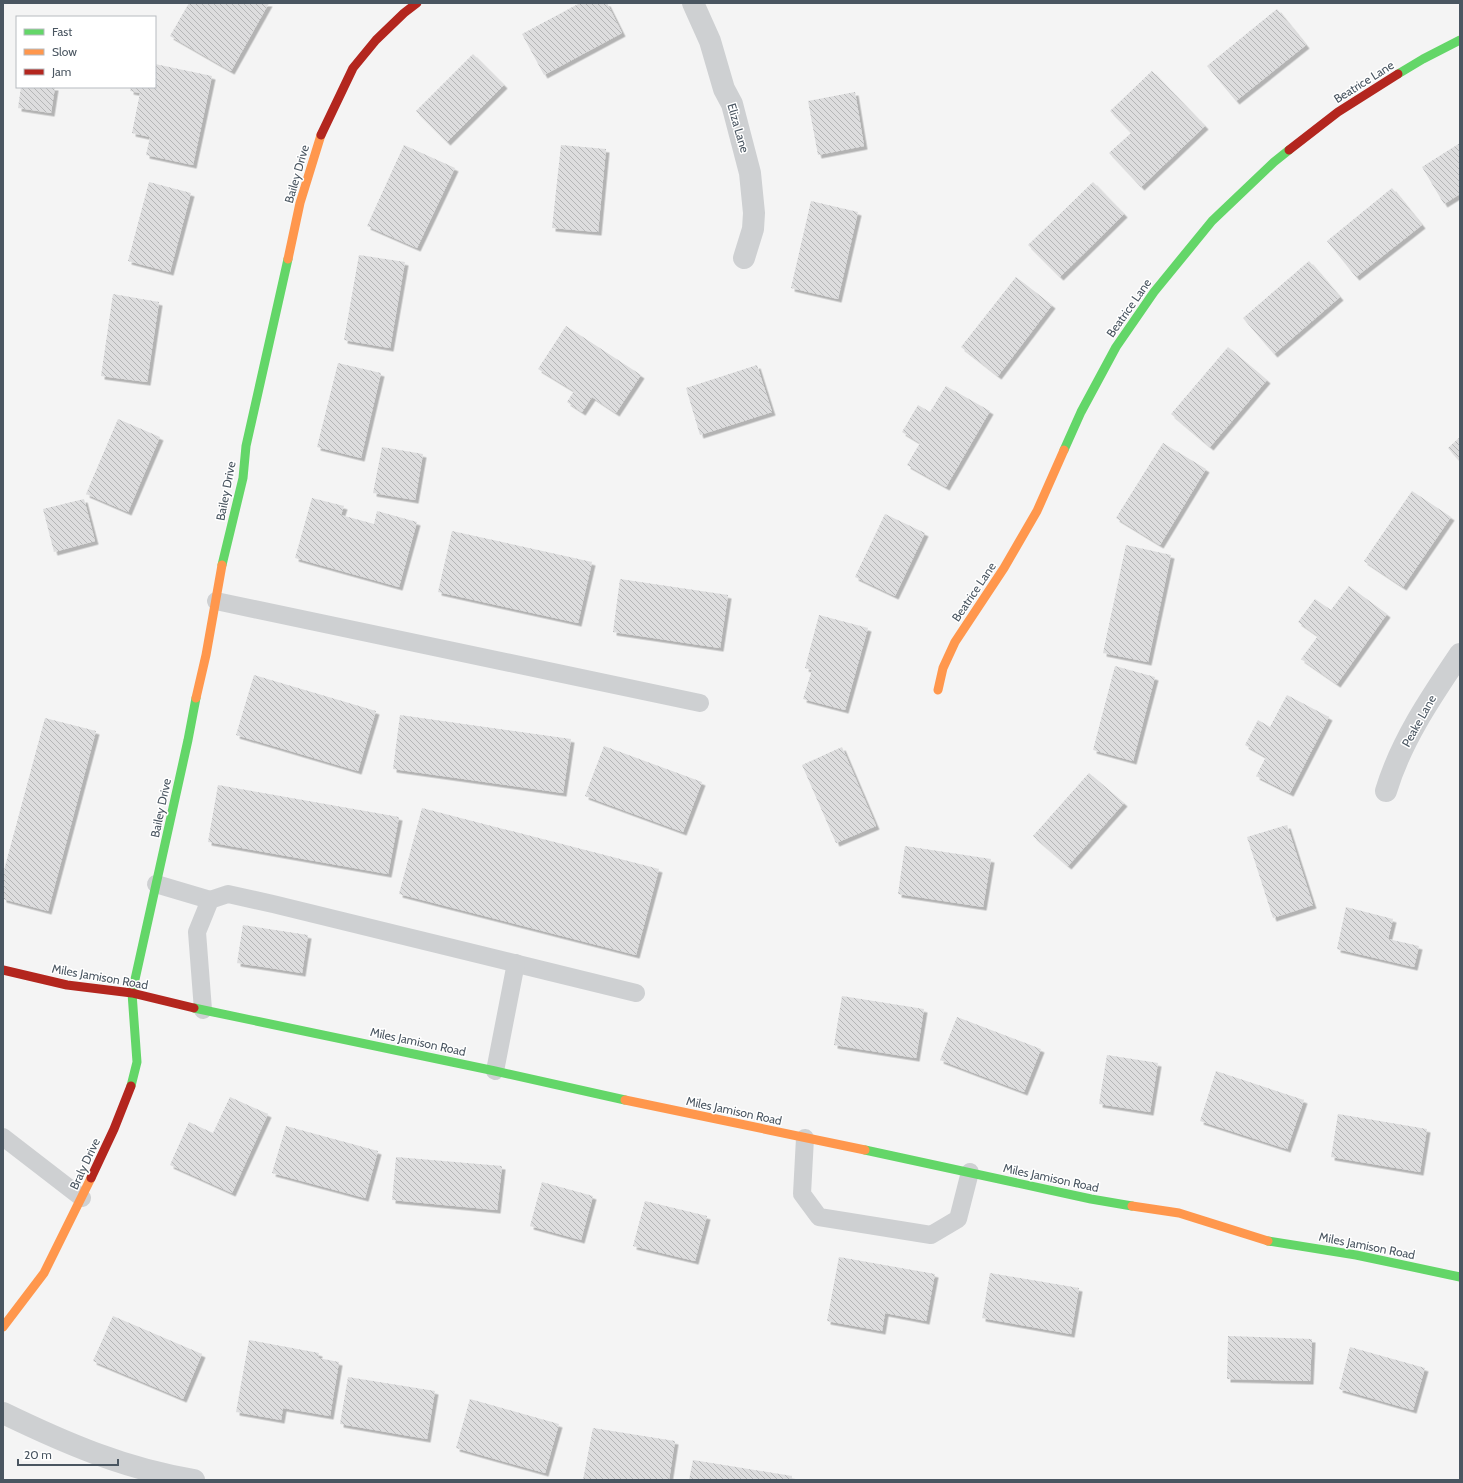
<svg xmlns="http://www.w3.org/2000/svg" width="1463" height="1483" font-family="Cabin,sans-serif">
<style>
.building{fill:url(#building-back-hatch);filter:url(#shadow)}
.lines{fill:none;stroke-linecap:round;stroke-linejoin:round}
.lane{stroke:#ced0d2;stroke-width:18}
.street{stroke:#ced0d2;stroke-width:22}
.fast{stroke:#63d668;stroke-width:9}
.slow{stroke:#ff974d;stroke-width:9}
.jam{stroke:#b3261e;stroke-width:9}
.labels{text-anchor:middle;stroke-width:3;stroke-linejoin:round;paint-order:stroke}
.street-label{font-size:12px;fill:#4a5661;stroke:#fff}
</style>
<defs>
<pattern id="building-back-hatch" width="6" height="6" patternUnits="userSpaceOnUse"><rect width="6" height="6" fill="#ddddde"/><path d="M-1 5l2 2M0 0l6 6M5-1l2 2" fill="none" stroke="#b5b6b7"/></pattern>
<filter id="shadow"><feDropShadow dx="3.5" dy="3.5" stdDeviation="0" flood-color="#0004"/></filter>
</defs>
<rect width="100%" height="100%" fill="#f4f4f4"/>
<g class="building">
<polygon points="189,3 269,3 231,71 170,36"/>
<polygon points="580,3 607,3 622,33 544,75 522,34"/>
<polygon points="1277,9 1306,45 1236,101 1207,66"/>
<polygon points="473,54 504,85 447,142 416,111"/>
<polygon points="155,64 212,76 193,165 146,155 150,137 132,133 140,93 130,91 131,87 155,87"/>
<polygon points="1152,71 1205,126 1141,187 1109,153 1131,133 1110,111"/>
<polygon points="21,87 55,87 51,113 18,108"/>
<polygon points="855,92 864,146 818,155 808,101"/>
<polygon points="1460,143 1460,194 1444,204 1422,167"/>
<polygon points="404,145 455,168 417,248 367,226"/>
<polygon points="561,145 606,149 598,232 552,228"/>
<polygon points="149,182 191,193 170,272 128,261"/>
<polygon points="1093,182 1124,214 1060,277 1028,245"/>
<polygon points="1392,188 1422,225 1356,277 1327,241"/>
<polygon points="811,201 858,212 838,299 791,288"/>
<polygon points="359,255 405,262 390,348 344,340"/>
<polygon points="1309,261 1340,297 1274,354 1243,318"/>
<polygon points="1016,277 1052,305 998,376 961,347"/>
<polygon points="113,294 159,302 147,382 101,376"/>
<polygon points="566,326 641,375 616,413 592,397 582,412 567,402 574,391 538,369"/>
<polygon points="1228,347 1267,380 1210,447 1171,414"/>
<polygon points="338,363 381,373 361,458 317,447"/>
<polygon points="757,365 772,412 700,435 686,388"/>
<polygon points="946,386 990,411 946,487 907,465 920,443 902,432 918,405 930,412"/>
<polygon points="118,419 160,437 128,512 86,494"/>
<polygon points="1460,437 1460,462 1448,448"/>
<polygon points="1163,443 1206,469 1160,545 1116,518"/>
<polygon points="382,447 423,454 415,500 373,493"/>
<polygon points="1412,491 1451,517 1403,587 1364,561"/>
<polygon points="312,498 344,506 341,515 374,524 377,511 417,522 399,587 295,558"/>
<polygon points="84,499 95,541 54,552 43,509"/>
<polygon points="885,514 925,533 895,596 855,577"/>
<polygon points="452,531 592,562 578,623 438,592"/>
<polygon points="1126,545 1171,555 1148,662 1103,653"/>
<polygon points="620,579 728,595 720,648 613,632"/>
<polygon points="1349,586 1387,614 1337,684 1301,659 1318,636 1298,622 1315,599 1331,610"/>
<polygon points="819,615 868,628 845,710 803,699 812,670 805,668"/>
<polygon points="1115,666 1155,677 1133,761 1093,750"/>
<polygon points="254,675 376,711 358,771 236,735"/>
<polygon points="1287,695 1329,717 1290,793 1256,776 1266,757 1245,745 1258,720 1270,727"/>
<polygon points="400,715 571,739 563,793 393,769"/>
<polygon points="45,718 96,731 48,911 3,899 3,874"/>
<polygon points="604,746 702,782 683,832 585,796"/>
<polygon points="842,747 876,826 836,843 802,765"/>
<polygon points="1089,773 1124,803 1068,866 1033,836"/>
<polygon points="218,785 399,817 388,874 208,842"/>
<polygon points="422,808 659,869 636,955 399,894"/>
<polygon points="1287,825 1313,905 1273,918 1247,837"/>
<polygon points="905,846 991,859 983,907 898,894"/>
<polygon points="1346,907 1393,919 1388,939 1419,946 1414,967 1337,949"/>
<polygon points="243,925 308,935 302,973 237,963"/>
<polygon points="842,996 924,1009 916,1058 834,1045"/>
<polygon points="957,1017 1041,1049 1024,1092 940,1060"/>
<polygon points="1107,1055 1158,1063 1150,1112 1099,1104"/>
<polygon points="1216,1071 1304,1100 1287,1149 1200,1121"/>
<polygon points="230,1097 268,1114 232,1193 170,1165 189,1122 213,1133"/>
<polygon points="1338,1114 1427,1129 1420,1172 1331,1157"/>
<polygon points="286,1126 378,1151 365,1198 272,1173"/>
<polygon points="396,1157 502,1166 497,1210 392,1200"/>
<polygon points="542,1182 593,1196 581,1240 530,1226"/>
<polygon points="645,1201 707,1216 695,1261 633,1246"/>
<polygon points="839,1257 935,1274 926,1321 885,1313 882,1331 827,1321"/>
<polygon points="990,1273 1079,1288 1071,1334 982,1318"/>
<polygon points="113,1316 202,1354 183,1399 93,1361"/>
<polygon points="1228,1336 1312,1339 1310,1381 1227,1379"/>
<polygon points="249,1340 319,1353 318,1358 339,1362 330,1416 283,1408 281,1420 236,1412"/>
<polygon points="1350,1347 1425,1368 1413,1410 1339,1389"/>
<polygon points="348,1377 435,1391 427,1439 340,1424"/>
<polygon points="470,1399 559,1424 545,1473 456,1448"/>
<polygon points="593,1428 675,1441 669,1480 583,1480"/>
<polygon points="693,1460 792,1476 792,1480 689,1480"/>
</g>
<g class="lines">
<g class="lane">
<polyline points="216,601 700,703"/>
<polyline points="156,884 210,900"/>
<polyline points="203,1010 197,932 210,900 228,894 273,904 636,993"/>
<polyline points="495,1071 516,963"/>
<polyline points="3,1137 82,1198"/>
<polyline points="805,1138 802,1194 819,1217 931,1235 958,1219 970,1172"/>
</g>
<g class="street">
<polyline points="693,3 710,41 724,89 732,104 750,173 754,213 753,229 744,258"/>
<path d="M1386,791C1401,741 1431,697 1460,654"/>
<path d="M3,1413C65,1443 125,1469 194,1480"/>
</g>
<g class="fast">
<polyline points="1398,74 1423,59 1460,40"/>
<polyline points="1064,450 1081,412 1116,347 1154,292 1212,221 1274,162 1289,150"/>
<polyline points="222,565 243,478 246,446 288,259"/>
<polyline points="194,1008 495,1071 625,1100"/>
<polyline points="131,1086 137,1062 132,993 188,740 196,698"/>
<polyline points="865,1150 1091,1199 1132,1206"/>
<polyline points="1268,1241 1356,1255 1460,1277"/>
</g>
<g class="slow">
<polyline points="288,259 300,203 321,135"/>
<polyline points="938,690 943,668 955,642 1004,568 1037,511 1064,450"/>
<polyline points="196,698 206,655 222,565"/>
<polyline points="625,1100 865,1150"/>
<polyline points="1132,1206 1179,1213 1268,1241"/>
<polyline points="3,1327 44,1273 91,1178"/>
</g>
<g class="jam">
<polyline points="321,135 353,68 376,40 404,13 417,3"/>
<polyline points="1289,150 1338,112 1398,74"/>
<polyline points="3,970 67,985 132,993 194,1008"/>
<polyline points="91,1178 114,1129 131,1086"/>
</g>
</g>
<g class="labels">
<g class="street-label">
<text transform="translate(1364 82) rotate(-32)" y="4">Beatrice Lane</text>
<text transform="translate(738 128) rotate(74)" y="4">Eliza Lane</text>
<text transform="translate(297 174) rotate(-74)" y="4">Bailey Drive</text>
<text transform="translate(1129 308) rotate(-55)" y="4">Beatrice Lane</text>
<text transform="translate(226 491) rotate(-79)" y="4">Bailey Drive</text>
<text transform="translate(974 592) rotate(-56)" y="4">Beatrice Lane</text>
<text transform="translate(1419 721) rotate(-61)" y="4">Peake Lane</text>
<text transform="translate(161 808) rotate(-78)" y="4">Bailey Drive</text>
<text transform="translate(100 977) rotate(10)" y="4">Miles Jamison Road</text>
<text transform="translate(418 1042) rotate(12)" y="4">Miles Jamison Road</text>
<text transform="translate(734 1111) rotate(12)" y="4">Miles Jamison Road</text>
<text transform="translate(85 1164) rotate(-65)" y="4">Braly Drive</text>
<text transform="translate(1051 1178) rotate(12)" y="4">Miles Jamison Road</text>
<text transform="translate(1367 1246) rotate(11)" y="4">Miles Jamison Road</text>
</g>
</g>
<rect width="1463" height="1483" fill="none" stroke="#4a5661" stroke-width="8"/>
<rect x="16" y="16" width="140" height="72" fill="#ffffff" stroke="#b7bbc0"/>
<rect x="24" y="29" width="20" height="6" fill="#63d668" stroke="#b7bbc0"/>
<text x="52" y="36" font-size="12" fill="#4a5661">Fast</text>
<rect x="24" y="49" width="20" height="6" fill="#ff974d" stroke="#b7bbc0"/>
<text x="52" y="56" font-size="12" fill="#4a5661">Slow</text>
<rect x="24" y="69" width="20" height="6" fill="#b3261e" stroke="#b7bbc0"/>
<text x="52" y="76" font-size="12" fill="#4a5661">Jam</text>
<path d="M18 1459v6h100v-6" fill="none" stroke="#4a5661" stroke-width="2"/>
<text x="24" y="1459" font-size="12" fill="#4a5661" stroke="#ffffff" stroke-width="3" paint-order="stroke">20 m</text>
</svg>
